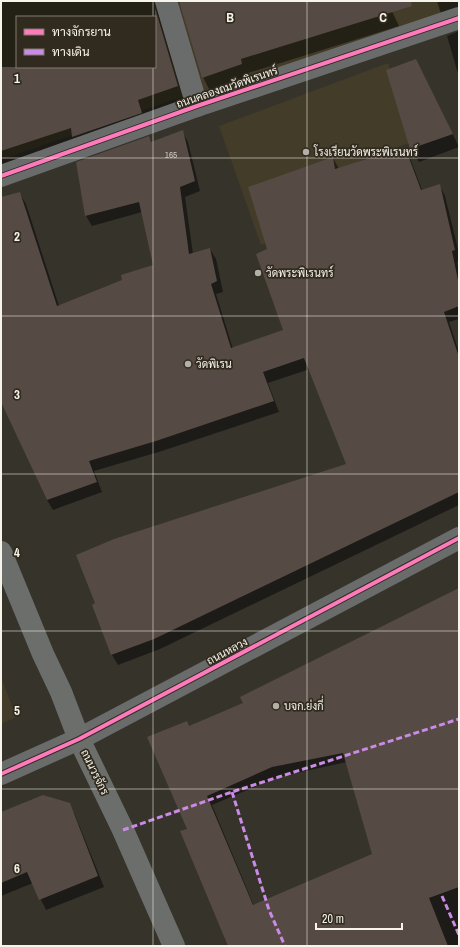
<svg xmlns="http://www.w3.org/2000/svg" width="460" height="947" font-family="'Archivo Narrow',Sarabun,sans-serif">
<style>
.built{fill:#433c29;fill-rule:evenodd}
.shadow{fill:#0007;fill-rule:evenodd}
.building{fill:#564a45;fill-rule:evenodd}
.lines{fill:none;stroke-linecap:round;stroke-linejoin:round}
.minor{stroke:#6a6c6b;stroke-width:22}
.tertiary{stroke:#6a6c6b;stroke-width:22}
.secondary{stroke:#6c6e6c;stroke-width:22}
.quiet{stroke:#ca8be6;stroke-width:3;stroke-dasharray:6 3;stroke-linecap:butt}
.cycleway-casing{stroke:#302b1e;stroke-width:6}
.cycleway{stroke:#fd7abc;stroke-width:4}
.grid{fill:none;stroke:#f7f4eb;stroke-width:1;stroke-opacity:0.55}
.poi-dot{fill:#b3b0a8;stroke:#302b1e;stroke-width:1.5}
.labels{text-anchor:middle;stroke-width:3.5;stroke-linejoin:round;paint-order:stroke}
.number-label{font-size:9px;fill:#cfcac2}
.street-label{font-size:11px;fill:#f7f4eb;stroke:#302b1e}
.poi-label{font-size:11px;fill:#f7f4eb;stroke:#302b1e;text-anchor:start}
.grid-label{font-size:13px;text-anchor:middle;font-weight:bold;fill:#f7f4eb;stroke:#302b1e;stroke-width:3.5;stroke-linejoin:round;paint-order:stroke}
</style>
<rect width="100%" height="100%" fill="#36332b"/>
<g class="built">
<path d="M1,1H459V19L179,98L1,160ZM17,17H155V67H17Z"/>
<polygon points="388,63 414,141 347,166 361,209 261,245 219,126"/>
<polygon points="1,677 16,717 1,724"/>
</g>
<g class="shadow">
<path d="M1,1H387L399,26L248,73L249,77L210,91L203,77L181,4L178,2L185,100L1,166ZM17,17H155V67H17Z"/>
<polygon points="437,1 459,1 459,21 447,24 440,11"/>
<polygon points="459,31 459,77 447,36"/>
<polygon points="423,74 459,147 419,162 411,148"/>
<polygon points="182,131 188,142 200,191 185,197 193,254 210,249 216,259 223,292 216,294 233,349 285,330 268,250 333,158 339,169 404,148 410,158 422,190 440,186 445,196 459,253 459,261 457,262 459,271 459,319 449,322 459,352 459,505 160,649 118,665 112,655 93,605 347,464 310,369 268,383 279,412 162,451 94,471 102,492 53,510 47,500 1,399 1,198 20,194 26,204 59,306 124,281 155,266 142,212 92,226 86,216 78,163 149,138 152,143"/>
<path d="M459,589V946H229L188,829L189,727L244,704ZM347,762L373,855L254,906L212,805L278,777Z"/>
<polygon points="69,804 75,815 104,887 46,910 33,883 1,896 1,814"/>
</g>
<g class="building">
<polygon points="179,1 411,1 412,6 241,59 242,64 202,78"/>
<polygon points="155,8 178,86 138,100 142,113 72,137 71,128 1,151 1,67 155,67"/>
<polygon points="416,59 453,134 410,149 386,70"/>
<polygon points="183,130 195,181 180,187 189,254 210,248 217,281 211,284 231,348 283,330 256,254 267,249 248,187 333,157 335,169 405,147 421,190 440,184 455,250 452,251 459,285 459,306 444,312 459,357 459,492 154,639 111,655 92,605 95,603 76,555 114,539 346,464 304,358 263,372 274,401 156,441 89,461 97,482 47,500 1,402 1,197 20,192 57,306 122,280 121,275 153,265 139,202 85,216 76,162 149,136 151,142"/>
<path d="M459,588V887L429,898L448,946H228L180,831L187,829L147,737L187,721L189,726L243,703L240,697ZM343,753L372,854L253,905L207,796L272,767Z"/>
<polygon points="43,795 70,803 98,876 39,900 27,872 1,883 1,812"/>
</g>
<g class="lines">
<g class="minor">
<polyline points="166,1 197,106"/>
<polyline points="1,176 197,106 459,18"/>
</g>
<polyline class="tertiary" points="1,774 79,739 459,538"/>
<polyline class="secondary" points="1,552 43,654 61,692 79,739 123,830 174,946"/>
<g class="quiet">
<polyline points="232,792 269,910 285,946"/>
<polyline points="123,830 232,792 459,719"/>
<polyline points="442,896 459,935"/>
</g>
<defs>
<g id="cycleway">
<polyline points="1,176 197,106 459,18"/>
<polyline points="1,774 79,739 459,538"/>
</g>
</defs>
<use href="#cycleway" class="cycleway-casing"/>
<use href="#cycleway" class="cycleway"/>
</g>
<path class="grid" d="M153,1V17M307,1V946M153,67V946M1,158H459M1,316H459M1,474H459M1,631H459M1,789H459"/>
<g class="poi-dot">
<circle cx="306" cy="152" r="4"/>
<circle cx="258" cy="273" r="4"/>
<circle cx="188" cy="364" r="4"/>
<circle cx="276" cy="706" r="4"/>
</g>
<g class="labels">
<g class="number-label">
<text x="171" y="158">165</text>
</g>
<g class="street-label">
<text transform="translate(227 87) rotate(-19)" y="4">ถนนคลองถมวัดพิเรนทร์</text>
<text transform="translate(227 651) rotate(-28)" y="4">ถนนหลวง</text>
<text transform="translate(95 772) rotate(64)" y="4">ถนนวรจักร</text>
</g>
<g class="poi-label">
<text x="314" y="156">โรงเรียนวัดพระพิเรนทร์</text>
<text x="266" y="277">วัดพระพิเรนทร์</text>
<text x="196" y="368">วัดพิเรน</text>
<text x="284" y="710">บจก.ย่งกี่</text>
</g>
</g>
<g class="grid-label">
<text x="230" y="22">B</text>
<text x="383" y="22">C</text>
<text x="17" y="83">1</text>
<text x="17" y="241">2</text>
<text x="17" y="399">3</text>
<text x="17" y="557">4</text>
<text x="17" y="715">5</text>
<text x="17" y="873">6</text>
</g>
<rect width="460" height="947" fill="none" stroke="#f7f4eb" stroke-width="4"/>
<rect x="16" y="16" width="140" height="52" fill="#302b1e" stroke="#807b70"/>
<rect x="24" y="29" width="20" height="6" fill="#fd7abc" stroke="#807b70"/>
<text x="52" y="36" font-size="12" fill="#f7f4eb">ทางจักรยาน</text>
<rect x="24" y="49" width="20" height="6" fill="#ca8be6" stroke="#807b70"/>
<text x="52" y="56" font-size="12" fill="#f7f4eb">ทางเดิน</text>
<path d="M316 923v6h86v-6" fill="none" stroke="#f7f4eb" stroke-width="2"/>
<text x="322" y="923" font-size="12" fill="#f7f4eb" stroke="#302b1e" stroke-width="3" paint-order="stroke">20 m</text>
</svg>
